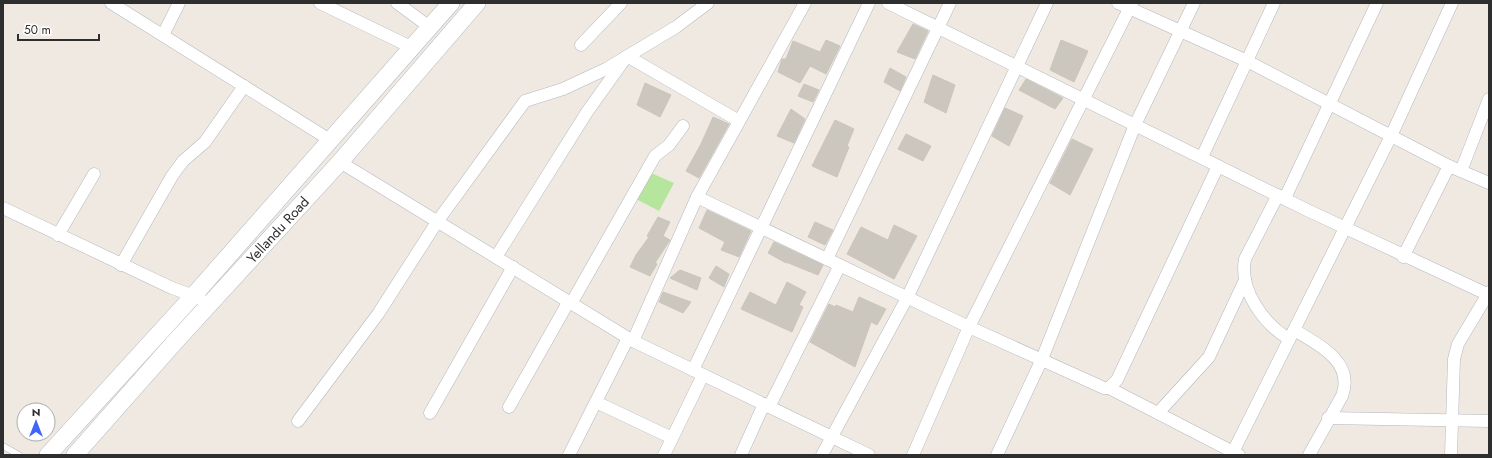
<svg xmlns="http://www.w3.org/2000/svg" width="1492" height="458" font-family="Jost,sans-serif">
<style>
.green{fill:#b6e59e}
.building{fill:#cbc7bf;stroke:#cbc5ba}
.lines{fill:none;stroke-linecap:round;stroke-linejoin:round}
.lane-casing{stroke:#b4b7c1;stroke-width:7}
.street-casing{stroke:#b4b7c1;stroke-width:13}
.secondary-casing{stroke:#b4b7c1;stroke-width:18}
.lane{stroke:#fff;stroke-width:6}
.street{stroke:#fff;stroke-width:12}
.secondary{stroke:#fff;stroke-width:17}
.labels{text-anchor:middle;stroke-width:4;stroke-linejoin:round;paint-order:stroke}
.street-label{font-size:14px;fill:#2e2e2e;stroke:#fff}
</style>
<rect width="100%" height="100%" fill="#efe9e1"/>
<polygon class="green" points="651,173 674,183 659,211 636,199"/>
<g class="building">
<polygon points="913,24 928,31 915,59 897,52"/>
<polygon points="826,40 840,46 826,74 810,66 800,83 778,72 782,59 786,59 793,41 820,52"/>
<polygon points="1061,40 1088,51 1074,82 1050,70"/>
<polygon points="890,68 906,77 900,91 884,82"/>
<polygon points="933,75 955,85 946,113 924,102"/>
<polygon points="1026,79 1063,98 1055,109 1019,90"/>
<polygon points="645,83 671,95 660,117 637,105"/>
<polygon points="804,84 819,90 813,102 798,96"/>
<polygon points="1005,108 1023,116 1009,146 992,136"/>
<polygon points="791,109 805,119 794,143 777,136"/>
<polygon points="713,117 729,124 699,178 686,171 701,144"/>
<polygon points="835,120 854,129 847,146 849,147 837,177 812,166"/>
<polygon points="906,134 931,146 923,161 898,149"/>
<polygon points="1072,139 1093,149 1070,195 1050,183"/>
<polygon points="707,210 751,231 739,257 721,250 725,242 699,228"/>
<polygon points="658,217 670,222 663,236 670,240 655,263 657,264 650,276 630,267 636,255 649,237 647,236"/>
<polygon points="815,222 833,230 825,245 808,237"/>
<polygon points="894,225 917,236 894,279 847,254 861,227 888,240"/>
<polygon points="774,242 823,265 818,275 786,262 786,263 768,253"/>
<polygon points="716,266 729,274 724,287 709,278"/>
<polygon points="680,270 701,278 697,290 670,278"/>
<polygon points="787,282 806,292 799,305 803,307 792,332 741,309 750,292 776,305"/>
<polygon points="663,292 691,302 683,313 659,302"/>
<polygon points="859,297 886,309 877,325 871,322 855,367 810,342 829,304 835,307 836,305 853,312"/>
</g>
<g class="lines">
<defs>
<polyline id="lane" points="3,446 19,455"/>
<g id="street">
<polyline points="111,3 330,140"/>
<polyline points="320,3 413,48"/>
<polyline points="397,3 431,28"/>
<polyline points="888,3 1307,210 1489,295"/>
<polyline points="1118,3 1247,61 1449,166 1489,183"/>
<polyline points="163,35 179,3"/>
<polyline points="581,45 621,3"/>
<polyline points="1202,157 1274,3"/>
<polyline points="340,162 633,341 869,455"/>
<polyline points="1461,171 1489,99"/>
<path d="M1278,195L1245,259C1239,290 1263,323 1289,339"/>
<polyline points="697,197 969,327 1104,388 1109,388 1117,380 1218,166"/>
<polyline points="1285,198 1377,3"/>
<polyline points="3,208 172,288 200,298"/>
<polyline points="58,235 94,174"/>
<polyline points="496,257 587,112 627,56 739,121"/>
<polyline points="1403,257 1449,166"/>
<polyline points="827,259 950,3"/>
<polyline points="121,265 172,176 183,161 205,142 244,86"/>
<polyline points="572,302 655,156 669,145 683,126"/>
<path d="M1294,330C1318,344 1355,362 1342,396L1309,455"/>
<polyline points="633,341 697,197 805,3"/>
<polyline points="693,370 869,3"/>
<polyline points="1109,388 1239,455"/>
<polyline points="596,402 672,438"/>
<polyline points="509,407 569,301"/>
<polyline points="769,407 840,265"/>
<polyline points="430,413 513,267"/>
<polyline points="1158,413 1209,357 1245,280"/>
<polyline points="1328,418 1489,421"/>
<polyline points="298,421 378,314 437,222 525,101 563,89 606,69 676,27 708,3"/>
<polyline points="1233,452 1391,136 1452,3"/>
<polyline points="569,455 628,338"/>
<polyline points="664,455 703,375"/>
<polyline points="741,455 764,404"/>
<polyline points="822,455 907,298 1047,3"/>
<polyline points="913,455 969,327 1132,3"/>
<polyline points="997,455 1042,359 1135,125 1194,3"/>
<polyline points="1451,455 1454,359 1458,344 1489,292"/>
</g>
<g id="secondary">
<polyline points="48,455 194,295 451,3"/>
<path id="s1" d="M75,455L173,344L340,162L477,3"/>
</g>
</defs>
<use href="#lane" class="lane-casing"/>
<use href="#street" class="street-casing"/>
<use href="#secondary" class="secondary-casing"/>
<use href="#lane" class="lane"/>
<use href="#street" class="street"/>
<use href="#secondary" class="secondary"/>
</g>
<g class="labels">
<g class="street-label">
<text dy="5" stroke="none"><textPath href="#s1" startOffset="303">Yellandu Road</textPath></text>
</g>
</g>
<rect width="1492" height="458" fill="none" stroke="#2e2e2e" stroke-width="8"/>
<g transform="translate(36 422)"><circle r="19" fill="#ffffff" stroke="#ababab"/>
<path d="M0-3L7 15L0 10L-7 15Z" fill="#4264fb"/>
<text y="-6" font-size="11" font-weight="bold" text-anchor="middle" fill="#2e2e2e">N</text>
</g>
<path d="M18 34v6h81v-6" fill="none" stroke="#2e2e2e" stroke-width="2"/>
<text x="24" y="34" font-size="12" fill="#2e2e2e" stroke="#ffffff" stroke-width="3" paint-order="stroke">50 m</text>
</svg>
